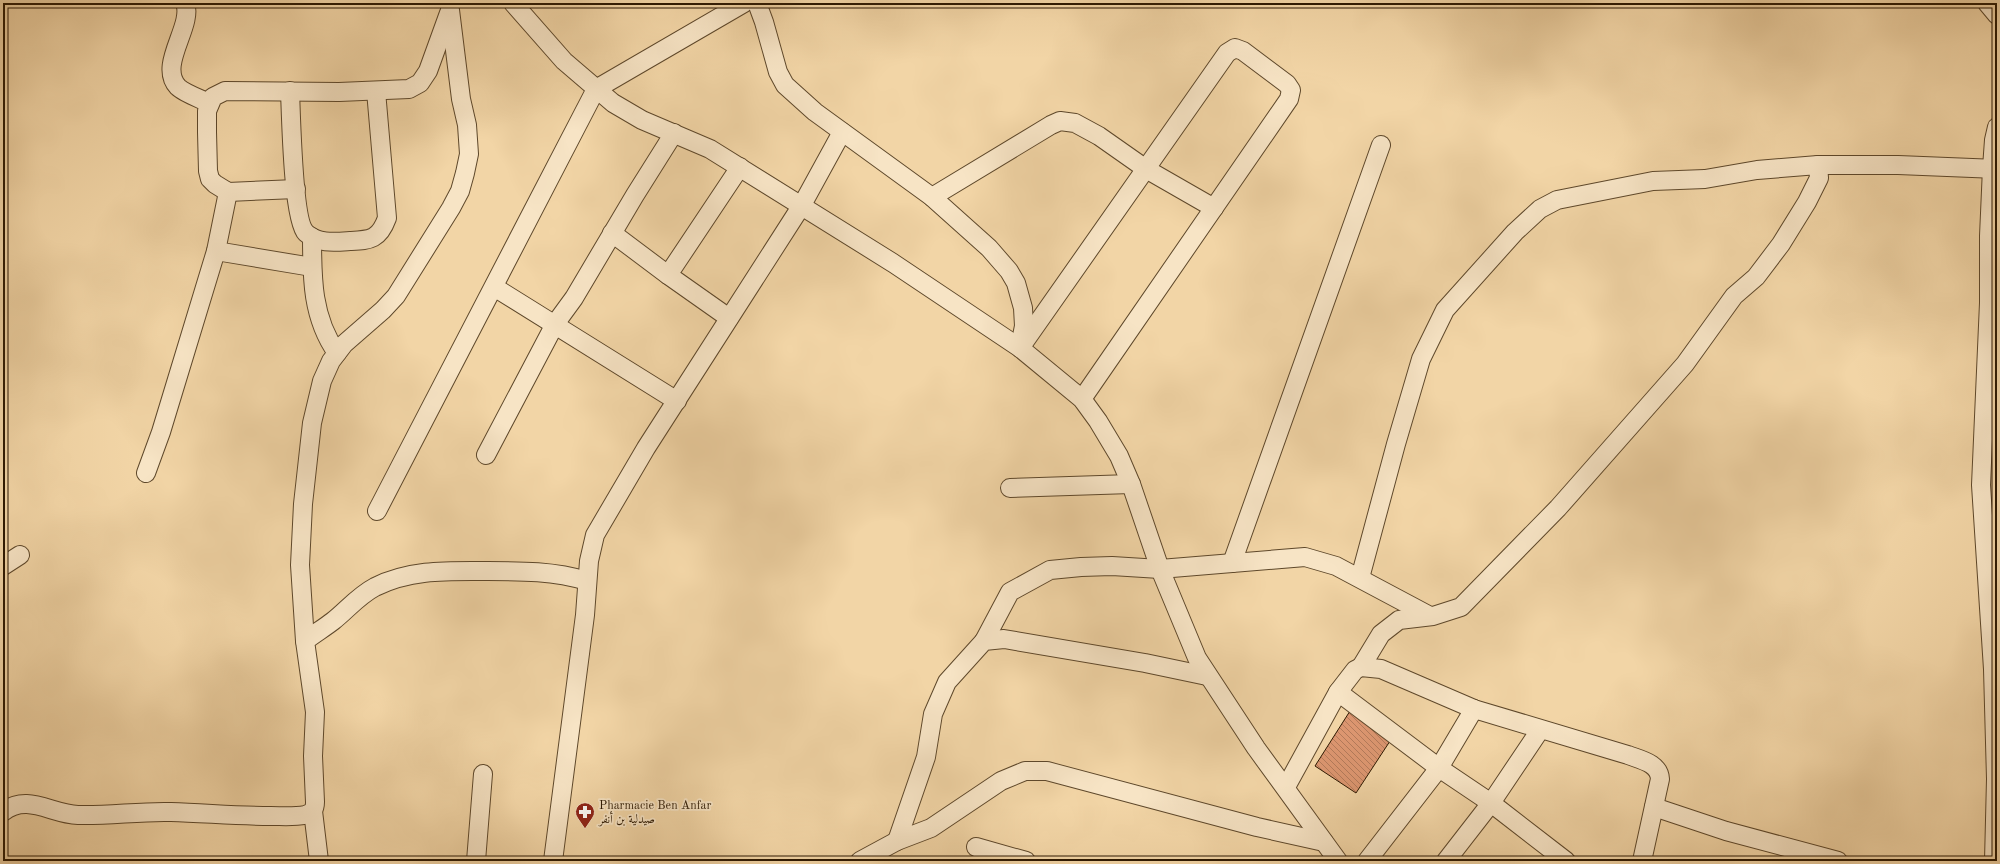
<svg xmlns="http://www.w3.org/2000/svg" width="2000" height="864" font-family="'Old Standard TT',Amiri,serif">
<style>
.building{fill:url(#building-back-hatch);stroke:#2d1902}
.lines{fill:none;stroke-linecap:round;stroke-linejoin:round}
.minor-casing{stroke:#5e482b;stroke-width:20}
.minor{stroke:#f7e4c5;stroke-width:18}
.labels{text-anchor:middle;stroke-width:3.5;stroke-linejoin:round;paint-order:stroke}
.poi-label{font-size:12px;fill:#2d1902;stroke:#f7e4c5;text-anchor:start}
</style>
<defs>
<pattern id="building-back-hatch" width="6" height="6" patternUnits="userSpaceOnUse"><rect width="6" height="6" fill="#dc9670"/><path d="M-1 5l2 2M0 0l6 6M5-1l2 2" fill="none" stroke="#b37a5a"/></pattern>
</defs>
<rect width="100%" height="100%" fill="#f2d5a6"/>
<filter id="stains"><feTurbulence type="fractalNoise" baseFrequency=".005" numOctaves="4"/><feColorMatrix values="0 0 0 0 .2 0 0 0 0 .09 0 0 0 0 .02 0 0 0 .5 -.17"/></filter>
<radialGradient id="worn" r=".72"><stop offset=".6" stop-color="#630" stop-opacity="0"/><stop offset="1" stop-color="#630" stop-opacity=".3"/></radialGradient>
<polygon class="building" points="1350,711 1392,738 1356,793 1315,766"/>
<g class="lines">
<defs>
<g id="minor">
<path d="M185,3C194,26 157,65 178,87C184,93 201,99 209,103"/>
<polyline points="513,3 564,61 613,103 642,120 710,149 893,263 1020,348 1082,399 1098,421 1119,456 1131,484 1160,569 1197,658 1256,748 1338,861"/>
<polyline points="757,3 764,22 778,72 785,85 815,112 932,197 989,248 1009,271 1016,283 1023,308 1024,326 1020,346"/>
<polyline points="1987,3 1997,15"/>
<path d="M290,91C291,114 293,221 306,233C318,244 335,242 350,241C370,240 379,240 387,218L376,91"/>
<polyline points="296,189 228,192 215,184 210,179 208,171 207,132 207,111 213,97 225,91 339,92 409,89 420,83 428,71 449,13"/>
<polyline points="932,197 1051,125 1060,121 1075,123 1099,136 1146,169 1214,208"/>
<polyline points="612,233 668,275"/>
<path d="M312,237C312,278 312,318 337,353"/>
<polyline points="216,251 312,267"/>
<polyline points="494,287 677,401"/>
<polyline points="729,318 668,275 740,167"/>
<polyline points="1020,348 1227,53 1235,48 1243,51 1287,84 1291,90 1289,99 1082,399"/>
<polyline points="486,455 555,324 574,298 635,195 674,133"/>
<polyline points="146,473 161,432 216,251 228,192"/>
<polyline points="1010,488 1131,484"/>
<polyline points="377,511 596,89 744,3"/>
<polyline points="1232,563 1381,145"/>
<polyline points="3,566 20,555"/>
<polyline points="1360,578 1396,444 1421,359 1445,310 1515,232 1540,209 1557,200 1653,181 1705,179 1757,170 1818,165 1898,165 1997,169"/>
<polyline points="305,641 300,565 303,504 312,423 322,381 331,361 344,344 383,310 396,296 451,208 460,191 465,173 469,154 467,125 461,99 450,10"/>
<polyline points="984,641 1010,592 1050,570 1081,567 1112,566 1160,569 1305,557 1336,566 1430,616"/>
<polyline points="1361,667 1381,634 1399,620 1433,616 1461,607 1558,508 1685,364 1734,296 1756,277 1781,244 1807,202 1819,178 1818,165"/>
<path d="M1338,692L1355,670L1361,667L1381,669L1474,709L1628,755C1641,760 1659,763 1660,779L1642,861"/>
<polyline points="1286,787 1338,692 1439,768 1491,803 1566,861"/>
<polyline points="1654,807 1726,831 1838,861"/>
<polyline points="313,811 319,861"/>
<path d="M3,812C27,793 51,814 78,815C109,816 140,811 171,812C205,813 238,816 271,816C282,816 294,817 305,815C312,813 315,810 315,802L313,756L315,712L305,641C314,634 324,628 333,621C347,610 358,596 375,587C411,569 449,571 488,571C522,571 554,571 587,581"/>
<polyline points="897,841 926,757 933,714 947,682 984,641 1004,639 1145,663 1207,676"/>
<polyline points="976,847 1026,861"/>
<polyline points="476,861 483,774"/>
<polyline points="553,861 585,615 589,561 595,535 646,448 802,205 842,132"/>
<polyline points="860,861 897,841 931,828 1001,781 1025,771 1047,771 1257,827 1324,842"/>
<polyline points="1367,861 1439,768 1474,709"/>
<polyline points="1446,861 1491,803 1540,730"/>
<polyline points="1994,861 1996,779 1993,669 1981,485 1989,303 1989,236 1992,168 1994,140 1997,127"/>
</g>
</defs>
<use href="#minor" class="minor-casing"/>
<use href="#minor" class="minor"/>
</g>
<defs>
<symbol id="pharmacy-pin" viewBox="-11 -11 22 30"><path d="M0 17L-7.5 6A9.5 9.5 0 1 1 7.5 6Z" fill="#8f2418" stroke="#f7e4c5"/><path d="M-2-6h4v4h4v4h-4v4h-4v-4h-4v-4h4Z" fill="#fff"/></symbol>
</defs>
<g fill-rule="evenodd">
<use href="#pharmacy-pin" x="574" y="801" width="22" height="30"/>
</g>
<g class="labels">
<g class="poi-label">
<text x="599" y="809">Pharmacie Ben Anfar<tspan x="599" dy="14">صيدلية بن أنفر</tspan></text>
</g>
</g>
<rect width="2000" height="864" fill="none" stroke="#f2d5a6" stroke-width="16"/>
<rect x="4" y="4" width="1992" height="856" fill="none" stroke="#2d1902" stroke-width="2"/>
<rect x="8" y="8" width="1984" height="848" fill="none" stroke="#2d1902"/>
<rect width="100%" height="100%" filter="url(#stains)"/>
<rect width="100%" height="100%" fill="url(#worn)"/>
</svg>
